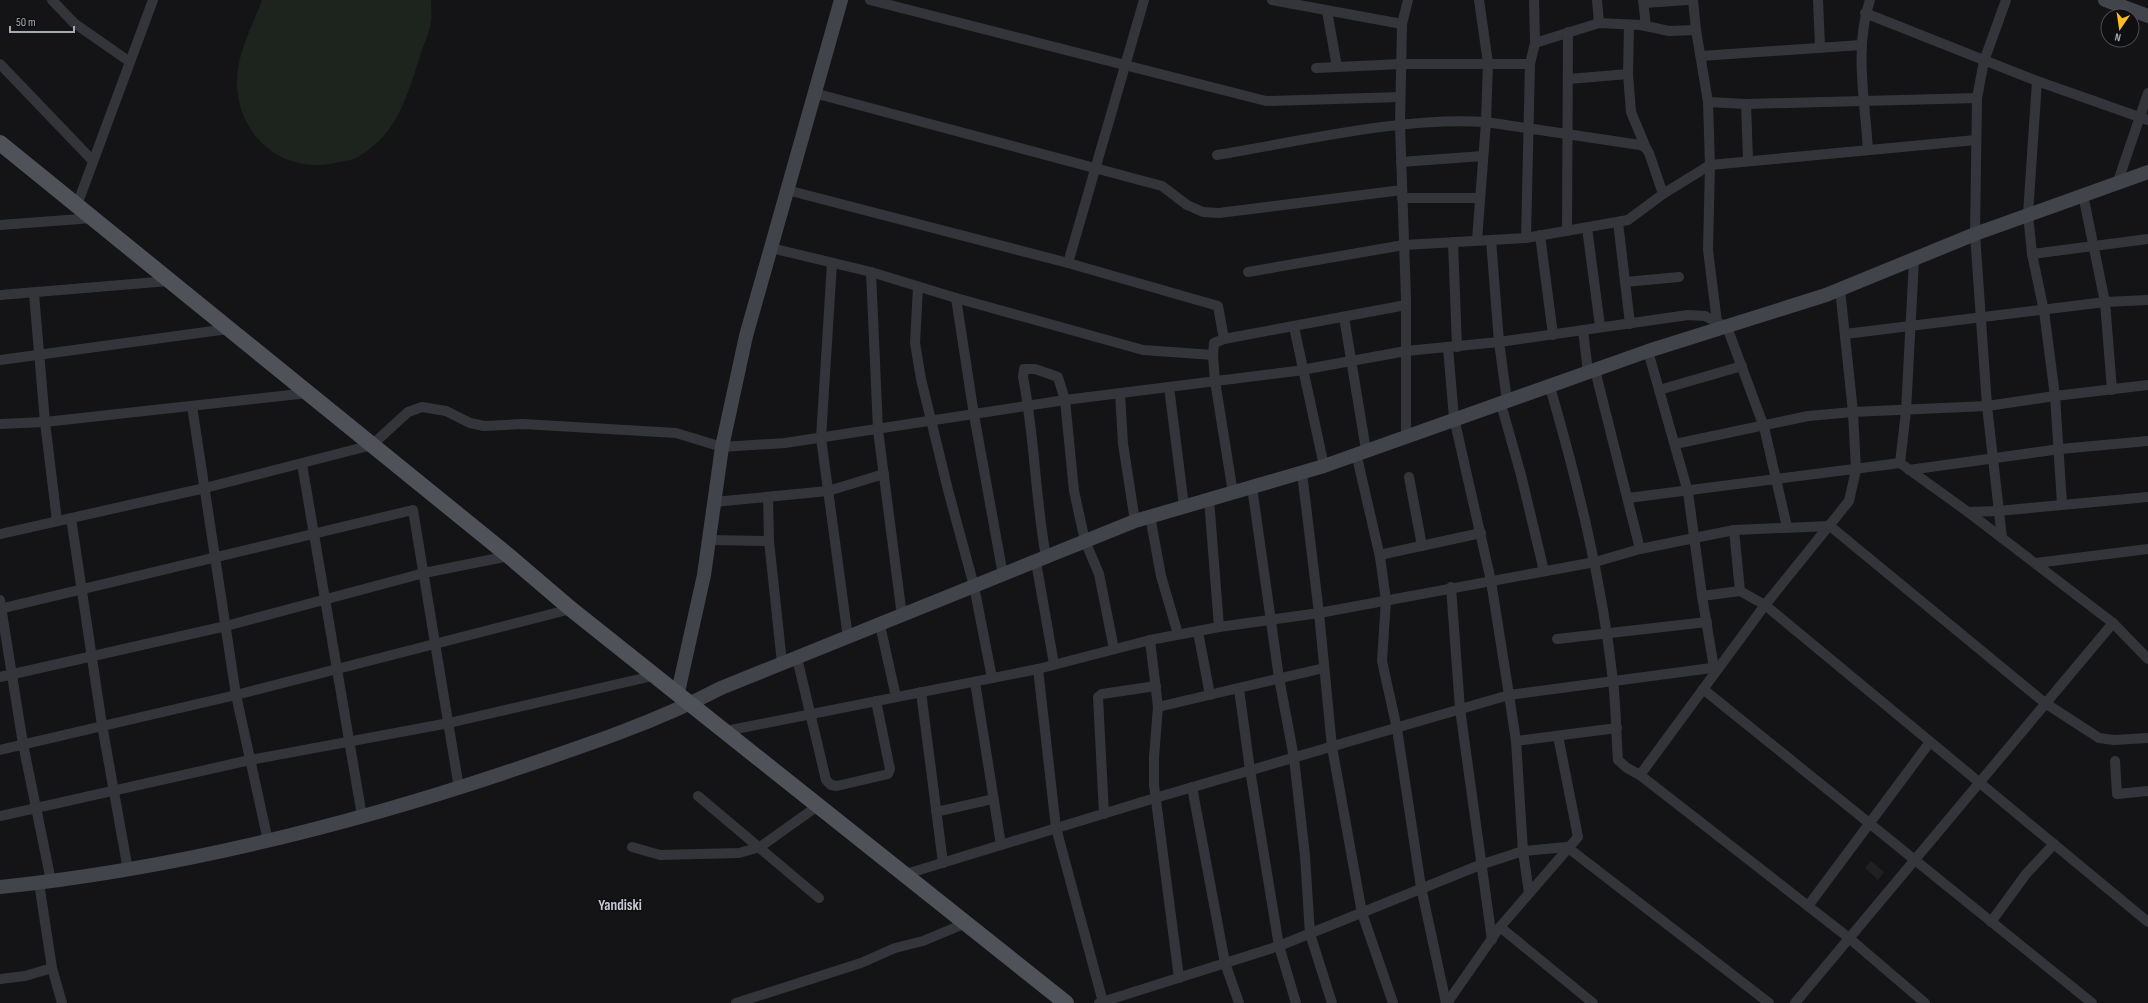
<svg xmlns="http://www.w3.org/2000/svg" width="2148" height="1003" font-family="'Sofia Sans Condensed',sans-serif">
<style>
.built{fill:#202023}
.green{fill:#1c241d}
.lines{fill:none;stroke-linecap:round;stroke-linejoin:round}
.street{stroke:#34353b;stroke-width:10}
.secondary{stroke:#42444b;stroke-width:14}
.primary{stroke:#50525a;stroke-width:16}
.labels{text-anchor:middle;stroke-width:3;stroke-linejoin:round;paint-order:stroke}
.quarter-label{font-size:15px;font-weight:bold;fill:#c6c9d3;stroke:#0f0f11}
</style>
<rect width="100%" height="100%" fill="#141416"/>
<polygon class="built" points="1871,861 1884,872 1878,880 1865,868"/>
<path class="green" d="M262,0H431C431,7 432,15 431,21C430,31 425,41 422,50C412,80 403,117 380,140C374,146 366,152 358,157C352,161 342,161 335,163C280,175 235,133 237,78C238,52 253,24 262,0Z"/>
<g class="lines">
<g class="street">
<polyline points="52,0 74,23 130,62"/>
<polyline points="870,0 1266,101 1400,97"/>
<polyline points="1272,0 1402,24"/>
<polyline points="1597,0 1599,23"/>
<polyline points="1643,0 1646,26"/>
<polyline points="1693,0 1696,30 1708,102 1710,165 1708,250 1717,322"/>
<polyline points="1818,0 1820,46"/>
<polyline points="1644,3 1687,0"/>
<polyline points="1327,11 1337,67"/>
<polyline points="1865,13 2037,81 2148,120"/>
<polyline points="1629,25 1628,74 1631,112 1646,148"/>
<polyline points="1535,43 1599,23 1641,25 1669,31 1696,30"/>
<polyline points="1701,56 1861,45"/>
<polyline points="0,64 93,161"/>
<polyline points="1316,68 1401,64 1530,64"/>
<polyline points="1569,79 1628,74"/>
<polyline points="2037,81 2028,214 2032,254 2044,311 2055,396 2062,504"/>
<polyline points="814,93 1162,186 1187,205 1203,212 1219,213 1402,190"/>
<polyline points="1708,102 1746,104 1977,98"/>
<polyline points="1746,104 1748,160"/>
<path d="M1868,150C1865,101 1854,47 1870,0"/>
<path d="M1217,155C1303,141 1398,117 1486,122L1640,145L1646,148L1649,153L1663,194"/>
<polyline points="1401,162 1483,156"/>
<polyline points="2117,184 2148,93"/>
<polyline points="787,190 1068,263 1218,306 1224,339"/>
<polyline points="2083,195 2105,302 2112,390"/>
<polyline points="1402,198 1479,198"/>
<polyline points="77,205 153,0"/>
<polyline points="1618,222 1630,324"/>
<polyline points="0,225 93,218"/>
<polyline points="1587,228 1600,326"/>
<polyline points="1567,231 1568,32"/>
<polyline points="1540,235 1553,335"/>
<polyline points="1526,238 1530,64 1535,43 1534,0"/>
<polyline points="1477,240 1486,122 1488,63 1479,0"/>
<polyline points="1491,240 1499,342 1507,401"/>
<polyline points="1453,242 1457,347"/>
<polyline points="771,248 871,272 956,298 1143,350 1213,355"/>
<polyline points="2032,254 2148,239"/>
<polyline points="832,263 821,438 848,638"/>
<polyline points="1068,263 1144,0"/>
<polyline points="871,272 878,430 902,616"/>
<polyline points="1248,272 1404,245 1526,238 1628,220 1663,194 1710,165 1976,140"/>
<polyline points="1625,282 1679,277"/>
<polyline points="918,287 915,343 921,379 948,490 974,586 992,678"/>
<polyline points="34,294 45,422 57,521"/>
<polyline points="0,295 169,281"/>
<polyline points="956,298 974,415 1003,575"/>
<polyline points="1344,317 1366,450"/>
<polyline points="1294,327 1324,466"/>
<polyline points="1583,330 1588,372"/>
<polyline points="1845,334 2105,302 2148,300"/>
<polyline points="1448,348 1454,418 1491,581 1509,695 1516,741 1523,851 1529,893"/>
<polyline points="1648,351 1688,492 1702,596 1740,591"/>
<polyline points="0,360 228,329"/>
<polyline points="1595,370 1640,549"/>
<polyline points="1169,387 1184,506"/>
<path d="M1550,387C1578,484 1602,581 1613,681C1616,707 1616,733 1618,760L1627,768L1640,775L1849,938L1925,1003"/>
<polyline points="1659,390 1742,366"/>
<polyline points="1120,393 1123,444 1135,521"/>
<polyline points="1501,404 1521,475 1544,571"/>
<polyline points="192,406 236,695 268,841"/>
<polyline points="0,424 45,422 308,393"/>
<polyline points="1406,436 1406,299 1400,125 1402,24 1408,0"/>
<polyline points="1675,444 1808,416 1853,412 1987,406 2055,396 2148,385"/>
<polyline points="1356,453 1380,557 1386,600 1382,661 1397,729 1421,887 1446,1003"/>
<polyline points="1900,463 1906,411 1914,260"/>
<polyline points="302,464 362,816"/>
<polyline points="1909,470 2060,449 2148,441"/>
<polyline points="1302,473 1319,613 1332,747 1362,913 1393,1003"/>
<polyline points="1409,477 1422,546"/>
<polyline points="1252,487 1279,678 1294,758 1305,856 1310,934 1332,1003"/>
<polyline points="1233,493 1215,381 1213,355 1214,343 1224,339 1406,305"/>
<polyline points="768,497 769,541 782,663"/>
<polyline points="1628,498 1900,463 1968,512 2113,623 2148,659"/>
<polyline points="1209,499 1219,627"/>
<polyline points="714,502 828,491 884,474"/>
<polyline points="1968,512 1998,511 2148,497"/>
<polyline points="1150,516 1161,576 1178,634"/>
<polyline points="71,518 102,725 128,870"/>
<polyline points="1734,530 1740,591 1765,605 2148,922"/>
<polyline points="0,534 205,488 372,445 408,412 422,407 446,411 470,423 484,426 523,424 676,433 722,447 785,443 1065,400 1296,371 1406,351 1499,342 1688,315 1705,316 1727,327 1764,427 1787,527"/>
<polyline points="2002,538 1987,406 1975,234 1977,98 1984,61 2006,0"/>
<polyline points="709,540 769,541"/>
<path d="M1046,557C1035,497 1035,438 1023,377L1024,369H1035L1058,377L1065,400L1074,491L1085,541L1099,574L1114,649"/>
<polyline points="1380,557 1384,554 1481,533"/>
<polyline points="1036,562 1054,664"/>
<polyline points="2036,563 2148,549"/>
<polyline points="1451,587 1460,709 1492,940"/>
<polyline points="1702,596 1714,668"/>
<polyline points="0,600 23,744 51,881"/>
<polyline points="0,609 413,510 459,788"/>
<polyline points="880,625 896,697"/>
<polyline points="1198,632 1210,695"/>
<polyline points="1557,639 1707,622"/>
<polyline points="1150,640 1158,707 1154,757 1154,785 1179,978"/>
<polyline points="797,658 826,780 831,785 837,786 888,774 890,769 876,701"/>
<polyline points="1038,669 1056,828 1103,1002"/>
<polyline points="0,677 226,626 424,573 509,556"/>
<polyline points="975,682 1001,845"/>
<polyline points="1239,689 1250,770 1279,946 1296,1003"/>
<polyline points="1703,689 2092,1003"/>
<polyline points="921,692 943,863"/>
<polyline points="1158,707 1324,668"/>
<polyline points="726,731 1038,669 1150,640 1219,627 1319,613 1595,562 1640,549 1734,530 1830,526 2045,703 2099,738 2114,740 2148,738"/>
<polyline points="1516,741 1617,728"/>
<polyline points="0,750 236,695 571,609"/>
<polyline points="2115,761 2117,794 2148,791"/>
<polyline points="1640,775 1765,605 1849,501 1856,470 1853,412 1840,289"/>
<polyline points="1192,787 1225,963 1239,1003"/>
<polyline points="698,796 819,898"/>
<polyline points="936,812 993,799"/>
<polyline points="1104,814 1098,697 1102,694 1156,686"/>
<polyline points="0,816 250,760 449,723 657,675"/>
<polyline points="632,847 660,855 739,853 760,847 819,805"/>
<polyline points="906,874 1155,798 1509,695 1719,667"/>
<polyline points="39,883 52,968 62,1003"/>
<polyline points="1808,906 1930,742"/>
<polyline points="1991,922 2026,874 2054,844"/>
<polyline points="1500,927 1593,1003"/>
<polyline points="0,979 25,976 52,968"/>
<polyline points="736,1003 861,963 895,948 923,941 966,923"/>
<polyline points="1099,1003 1279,946 1480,865 1523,851 1567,847 1769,1003"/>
<polyline points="1447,1003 1500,927 1578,837 1558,736"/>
<polyline points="1795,1003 2113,623"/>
</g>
<g class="secondary">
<polyline points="2105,0 2148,16"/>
<polyline points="678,692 704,575 722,447 746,336 841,0"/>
<path d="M0,887C173,869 339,828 504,773C578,748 652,724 721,688L1135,521L1324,466L1648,351L1826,295L1975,234L2148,172"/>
</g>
<polyline class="primary" points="0,143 509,556 571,609 1066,1003"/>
</g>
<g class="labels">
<g class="quarter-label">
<text x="620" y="910">Yandiski</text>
</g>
</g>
<g transform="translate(2120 28) rotate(193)"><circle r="19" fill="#0f0f11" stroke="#4b4d53"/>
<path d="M0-3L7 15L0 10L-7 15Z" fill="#ffbc23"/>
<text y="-6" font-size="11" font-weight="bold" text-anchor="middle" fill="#a4aab7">N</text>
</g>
<path d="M10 26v6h64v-6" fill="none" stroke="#a4aab7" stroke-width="2"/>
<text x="16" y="26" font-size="12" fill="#a4aab7" stroke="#0f0f11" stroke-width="3" paint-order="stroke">50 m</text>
</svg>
